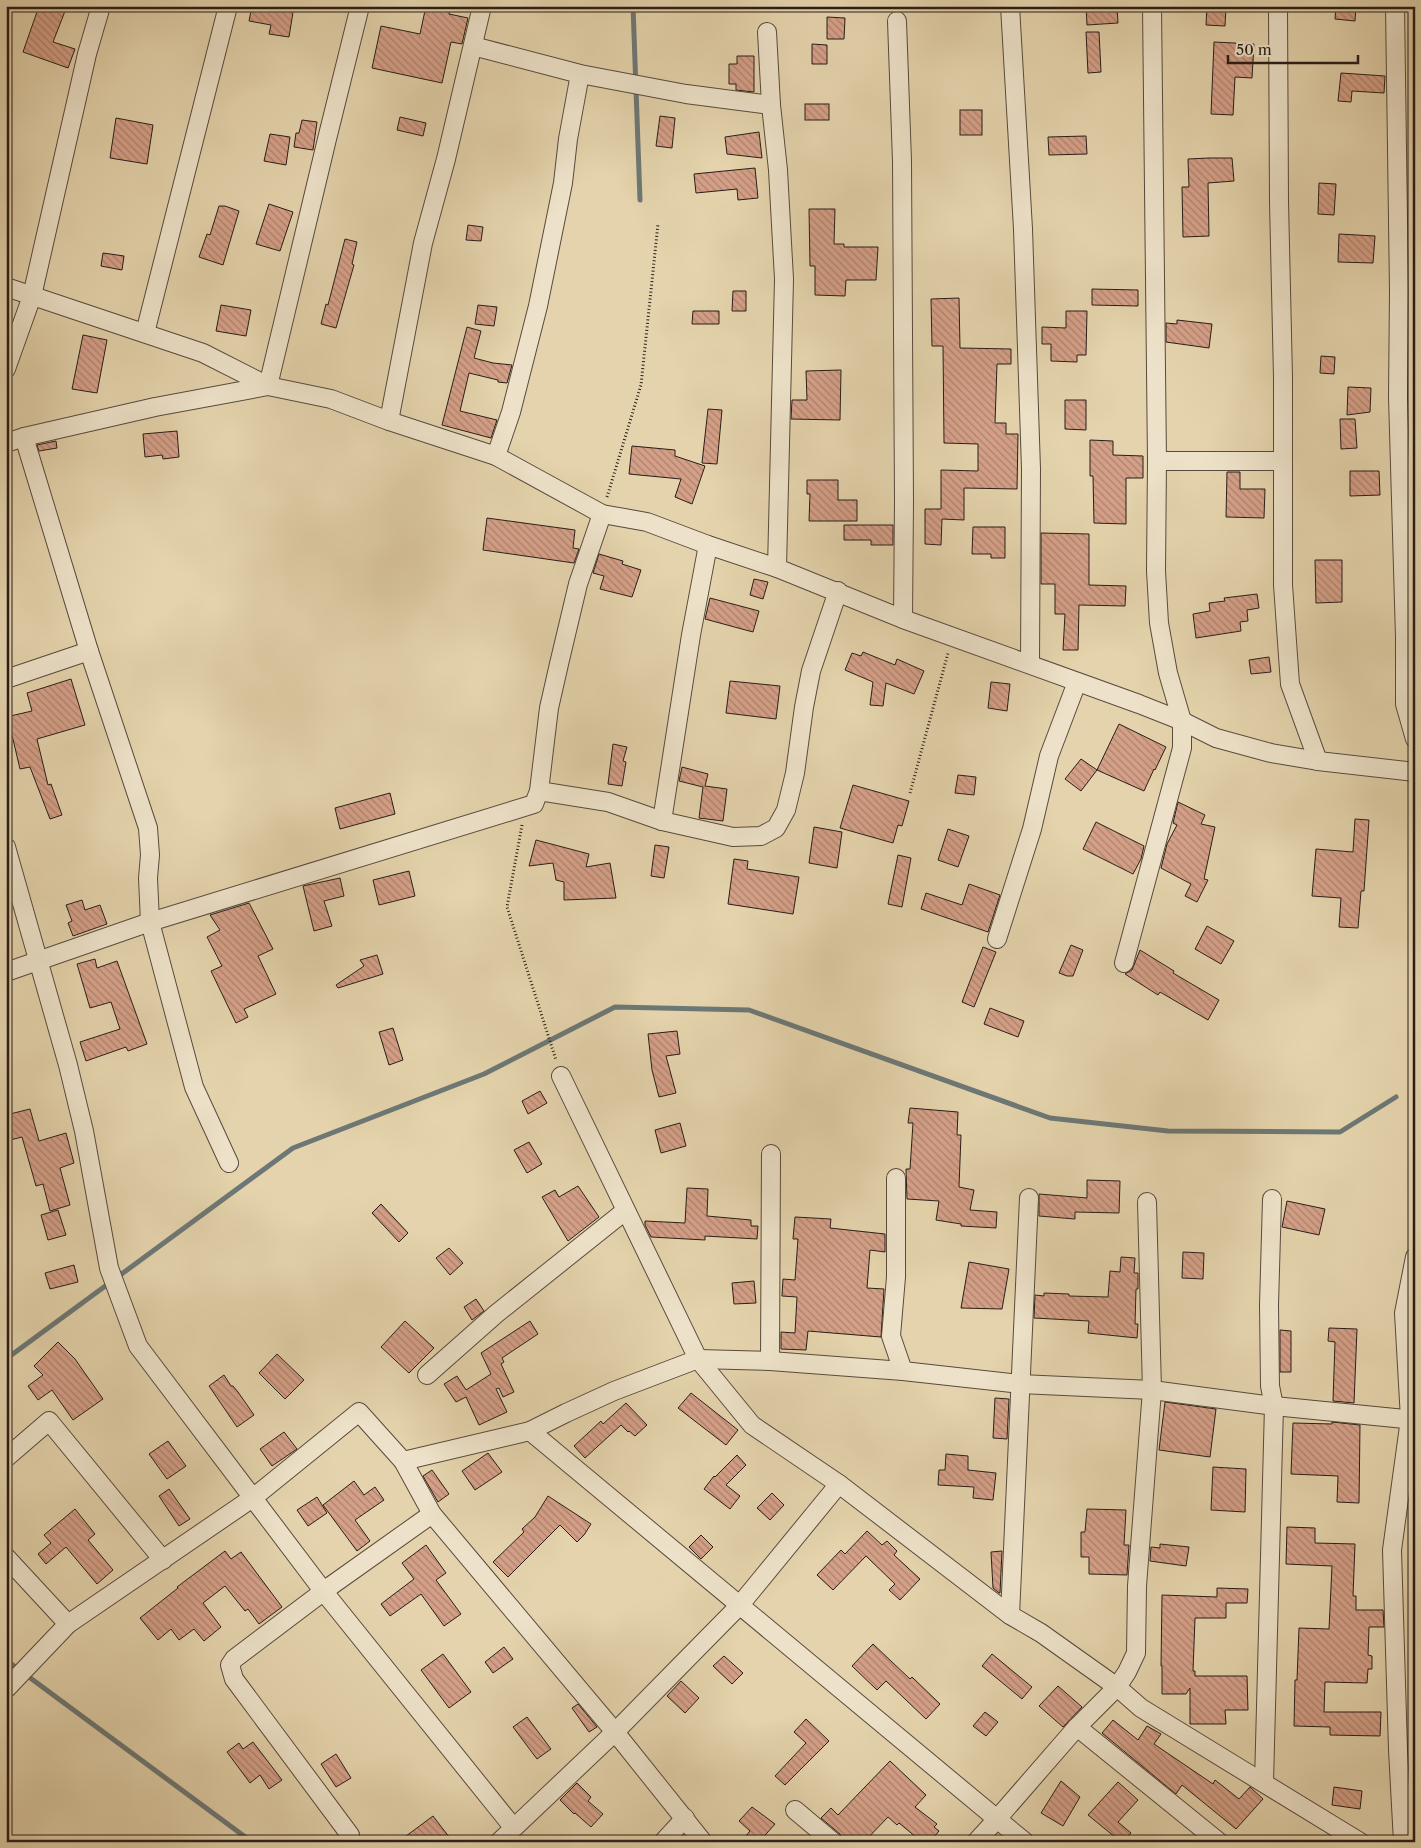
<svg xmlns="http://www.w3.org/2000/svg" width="1421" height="1848" font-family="'Libre Caslon Text',serif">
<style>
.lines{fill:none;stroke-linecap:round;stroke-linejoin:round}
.stream{stroke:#6d7876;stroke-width:5}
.building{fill:url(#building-back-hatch);stroke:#291d18}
.minor-casing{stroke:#584a3d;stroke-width:20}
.path{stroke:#291d18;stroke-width:3;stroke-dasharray:1 2.5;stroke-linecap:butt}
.minor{stroke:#ede2c9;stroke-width:18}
</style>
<defs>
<pattern id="building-back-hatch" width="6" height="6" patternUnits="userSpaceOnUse" patternTransform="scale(1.25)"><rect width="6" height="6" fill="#d5a088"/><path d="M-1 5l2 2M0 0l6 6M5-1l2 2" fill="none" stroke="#ad826e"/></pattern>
</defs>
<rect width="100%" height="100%" fill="#e4d3ac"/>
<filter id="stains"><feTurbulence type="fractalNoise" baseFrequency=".004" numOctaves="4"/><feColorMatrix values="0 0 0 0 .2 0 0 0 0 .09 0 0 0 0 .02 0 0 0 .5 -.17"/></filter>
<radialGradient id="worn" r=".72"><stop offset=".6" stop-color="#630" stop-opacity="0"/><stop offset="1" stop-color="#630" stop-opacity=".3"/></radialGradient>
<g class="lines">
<g class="stream">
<polyline points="633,6 640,200"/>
<polyline points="6,1359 293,1148 484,1074 615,1007 749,1010 1050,1118 1168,1131 1340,1132 1396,1097"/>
<polyline points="6,1660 252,1842"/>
</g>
</g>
<g class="building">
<polygon points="39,6 67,6 53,42 75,49 68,68 23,52"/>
<polygon points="252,6 294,6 289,37 269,34 271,25 249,21"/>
<polygon points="426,6 451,6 449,14 468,18 462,44 451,42 442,83 372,68 381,26 420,34"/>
<polygon points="1086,6 1117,6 1118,23 1087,25"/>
<polygon points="1207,6 1226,6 1225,26 1206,25"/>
<polygon points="1336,6 1356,6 1355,21 1335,19"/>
<polygon points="827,17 845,18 844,39 827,39"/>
<polygon points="1086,32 1099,32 1101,72 1088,73"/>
<polygon points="1214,42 1254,44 1252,78 1235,77 1233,115 1211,114"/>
<polygon points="812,44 827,45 827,64 812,64"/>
<polygon points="737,56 754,56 754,92 736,90 736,84 729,84 729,64 737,64"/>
<polygon points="1341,73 1385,76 1384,93 1352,91 1351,102 1338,101"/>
<rect x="805" y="104" width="24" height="16"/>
<rect x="960" y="110" width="22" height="25"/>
<polygon points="660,116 675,118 672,148 656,146"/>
<polygon points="400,117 426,123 423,136 397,130"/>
<polygon points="116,118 153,125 147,164 110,158"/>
<polygon points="302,120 317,122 313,150 294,147 296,133 299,133"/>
<polygon points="759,132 762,158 727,154 725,137"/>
<polygon points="270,134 290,137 286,165 264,161"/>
<polygon points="1086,136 1087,154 1049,155 1048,137"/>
<polygon points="1209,158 1232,158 1234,181 1208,183 1209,236 1183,237 1182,187 1189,187 1188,159"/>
<polygon points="755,168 758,198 738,200 737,189 696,193 694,174"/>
<polygon points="1319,183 1336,184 1334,215 1318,214"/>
<polygon points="269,204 293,212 280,251 256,244"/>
<polygon points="219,206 225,206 239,211 223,265 199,257 207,234 210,235"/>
<polygon points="809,209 835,209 834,244 844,244 844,247 878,247 876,280 846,280 845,296 815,295 815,266 810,266"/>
<polygon points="468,225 483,227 481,241 466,240"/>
<polygon points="1339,234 1375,236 1373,263 1338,262"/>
<polygon points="345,239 357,242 352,264 354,265 336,328 321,324 326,304 328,305"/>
<polygon points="103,253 124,256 122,270 101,266"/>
<polygon points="1092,289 1138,290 1138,306 1092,305"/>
<polygon points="733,291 746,291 746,311 732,311"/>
<polygon points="959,298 960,348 1011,349 1011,364 997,364 995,423 1006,423 1006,434 1018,434 1017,489 964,488 964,520 942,519 941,545 925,544 925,509 941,509 941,470 978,471 978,444 944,443 943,346 932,346 931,299"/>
<polygon points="221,305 251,310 246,336 216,331"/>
<polygon points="478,305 497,307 494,326 475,324"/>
<polygon points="693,311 719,311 719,324 692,324"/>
<polygon points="1066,311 1087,311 1086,355 1077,355 1077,362 1051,361 1051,344 1042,344 1042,327 1066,328"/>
<polygon points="1177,320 1212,324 1209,348 1166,342 1166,323 1177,324"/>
<polygon points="467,327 481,331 474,358 493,363 512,365 507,383 498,382 498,380 469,373 460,411 497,420 491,438 442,425"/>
<polygon points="83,335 107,340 97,393 72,389"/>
<polygon points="1321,356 1335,357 1334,374 1320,373"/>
<polygon points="841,370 840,420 791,419 792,400 807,400 806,371"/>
<polygon points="1348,387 1371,388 1370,412 1347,415"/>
<polygon points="1065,400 1086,400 1086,430 1065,429"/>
<polygon points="708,409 722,410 717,464 702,463"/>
<polygon points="1340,419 1355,419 1357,448 1341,449"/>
<polygon points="177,431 179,457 163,459 162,455 145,457 143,434"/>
<polygon points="1090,440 1113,441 1113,455 1143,456 1143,478 1126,478 1126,524 1094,523 1093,476 1090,476"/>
<polygon points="56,441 57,448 39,451 37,445"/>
<polygon points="632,446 675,450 675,456 705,466 692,504 675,497 681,479 629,474"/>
<polygon points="1350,471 1379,471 1380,495 1350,496"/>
<polygon points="1227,472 1240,472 1240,489 1265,489 1264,518 1226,517"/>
<polygon points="807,480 838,480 838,500 857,500 857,521 809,521 810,494 807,494"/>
<polygon points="487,518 575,530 573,548 579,549 574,563 483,550"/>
<polygon points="844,525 893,525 893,545 871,545 871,540 844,540"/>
<polygon points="973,527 1005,527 1005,558 991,558 991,554 972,554"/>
<polygon points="1041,533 1089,534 1089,585 1126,586 1125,606 1079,605 1078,650 1063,650 1065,614 1055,614 1055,584 1041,584"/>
<polygon points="599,554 623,561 622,564 641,570 632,597 600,589 604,576 593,573"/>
<polygon points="1315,560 1342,560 1342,602 1316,603"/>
<polygon points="754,579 768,582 763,599 750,595"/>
<polygon points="1257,594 1259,608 1247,610 1248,621 1240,622 1241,631 1196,638 1193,614 1210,611 1209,603 1225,601 1224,598"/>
<polygon points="710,598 759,611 753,632 705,619"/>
<polygon points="863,652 895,665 897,659 924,671 914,694 886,683 883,706 870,705 873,682 845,670 852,653 861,656"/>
<polygon points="1269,657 1271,672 1251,674 1249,660"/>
<polygon points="71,679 85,725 37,739 48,785 51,784 62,815 50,819 30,767 20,769 12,735 6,736 6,717 32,711 27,693"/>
<polygon points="730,681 780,686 776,719 726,713"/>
<polygon points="991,682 1010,684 1007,711 988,708"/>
<polygon points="1119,724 1166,747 1155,770 1154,769 1144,791 1097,770"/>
<polygon points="613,744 627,747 623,761 626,762 622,786 608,784"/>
<polygon points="1081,759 1097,770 1081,791 1065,779"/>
<polygon points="682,767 708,774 705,786 727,789 723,821 699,818 703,787 679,781"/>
<polygon points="958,775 976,777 974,795 955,793"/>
<polygon points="853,785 909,801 902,826 898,825 893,843 840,828"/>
<polygon points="390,793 395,814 340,829 335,808"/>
<polygon points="1178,802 1205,815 1201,824 1215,827 1204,879 1208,880 1197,902 1185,896 1191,884 1161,868 1167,844 1177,825 1173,823"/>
<polygon points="1355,819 1369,820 1364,891 1361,891 1358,928 1339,927 1341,898 1312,896 1316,849 1353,852"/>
<polygon points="1096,822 1144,846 1141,859 1133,874 1083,849"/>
<polygon points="814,827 842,832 837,868 809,863"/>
<polygon points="948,829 969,836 958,867 938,860"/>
<polygon points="536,840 589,854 586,867 610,863 616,898 564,900 564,882 556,880 553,863 529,866"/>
<polygon points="655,845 669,847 664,878 651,876"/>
<polygon points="898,855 911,858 902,907 888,904"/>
<polygon points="734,859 748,861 747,869 799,877 793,914 728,904"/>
<polygon points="409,871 415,896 379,905 373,880"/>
<polygon points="340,878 344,896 324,901 332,926 314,931 303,886"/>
<polygon points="969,884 1000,895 988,932 921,909 926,893 962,905"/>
<polygon points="82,900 85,910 100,905 107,924 73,936 68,923 72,921 66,905"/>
<polygon points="249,903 273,949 258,956 276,994 244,1009 248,1017 236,1023 211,971 222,966 207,937 220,930 210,915"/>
<polygon points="1207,926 1234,941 1221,964 1195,949"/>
<polygon points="1071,945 1083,950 1073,976 1067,976 1059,973"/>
<polygon points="983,947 996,952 974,1007 962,1002"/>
<polygon points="1140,950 1174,971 1173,973 1219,1000 1208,1020 1160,992 1158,995 1125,974 1132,970"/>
<polygon points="377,955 383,974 338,988 336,985 364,966 360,960"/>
<polygon points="95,959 97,968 117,961 147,1044 128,1051 126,1047 86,1061 80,1042 120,1029 111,1002 90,1008 77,964"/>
<polygon points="990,1008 1024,1021 1018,1037 984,1024"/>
<polygon points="393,1028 403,1060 389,1065 379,1032"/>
<polygon points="677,1031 680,1054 666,1056 676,1093 659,1097 652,1070 648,1034"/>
<polygon points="540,1091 547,1103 528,1114 522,1101"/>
<polygon points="910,1108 958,1112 957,1135 961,1135 959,1187 974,1190 970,1210 997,1212 996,1228 961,1226 961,1224 936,1220 939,1201 907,1199 906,1169 910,1169 913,1123 908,1123"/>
<polygon points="30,1109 39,1141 66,1133 74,1163 60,1168 70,1205 50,1211 43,1184 36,1186 22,1137 6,1141 6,1115"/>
<polygon points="680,1123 686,1146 661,1153 655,1130"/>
<polygon points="529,1142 542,1164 527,1173 514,1150"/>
<polygon points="1087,1180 1120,1181 1119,1213 1075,1212 1075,1219 1039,1216 1039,1194 1087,1198"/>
<polygon points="578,1186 599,1217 568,1241 542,1197 555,1190 559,1197"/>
<polygon points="687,1188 708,1189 707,1216 751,1220 751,1226 758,1226 757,1239 705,1236 705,1240 651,1237 645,1225 645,1221 685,1223"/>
<polygon points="1287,1201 1325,1209 1319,1235 1282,1227"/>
<polygon points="381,1204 408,1233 399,1242 372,1213"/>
<polygon points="58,1210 66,1235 48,1240 41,1215"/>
<polygon points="795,1217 831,1219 830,1228 885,1234 885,1252 870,1250 867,1288 884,1289 881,1337 808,1331 806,1350 781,1349 781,1332 795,1333 797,1297 782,1296 783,1279 795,1280 798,1239 793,1239"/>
<polygon points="449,1248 463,1263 450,1275 436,1258"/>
<polygon points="1183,1252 1204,1253 1203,1279 1182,1278"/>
<polygon points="1121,1257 1135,1258 1134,1273 1138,1273 1138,1289 1136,1289 1135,1324 1138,1324 1137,1338 1088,1333 1089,1321 1034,1318 1035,1295 1044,1296 1044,1293 1069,1294 1069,1296 1108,1297 1110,1271 1120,1272"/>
<polygon points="969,1262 1009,1269 1002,1309 961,1308"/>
<polygon points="74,1265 78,1282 50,1289 45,1273"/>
<polygon points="754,1281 756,1303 734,1304 732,1283"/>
<polygon points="476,1299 484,1311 472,1320 464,1307"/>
<polygon points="405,1321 434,1348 409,1373 381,1347"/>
<polygon points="530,1321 538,1334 502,1358 504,1362 501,1364 514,1392 503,1397 499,1388 496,1389 507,1412 479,1425 466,1397 456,1402 444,1384 457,1376 466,1390 491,1374 481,1353"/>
<polygon points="1329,1328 1357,1329 1354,1403 1333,1401 1335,1342 1328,1341"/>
<polygon points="1280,1330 1291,1331 1291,1372 1280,1372"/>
<polygon points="58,1342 75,1359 103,1399 73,1420 52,1390 38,1400 28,1386 43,1375 34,1366"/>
<polygon points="277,1354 304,1380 285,1399 259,1373"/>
<polygon points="224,1375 231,1386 233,1386 238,1392 254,1415 237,1427 209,1386"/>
<polygon points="691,1393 738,1430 726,1445 678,1408"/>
<polygon points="995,1398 1009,1399 1007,1439 993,1438"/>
<polygon points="1165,1402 1216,1409 1210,1457 1159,1450"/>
<polygon points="626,1403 647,1425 635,1436 629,1431 628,1432 621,1425 585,1458 574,1446 601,1421 603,1424"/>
<polygon points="1332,1422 1360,1425 1359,1503 1337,1502 1338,1476 1291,1474 1293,1423 1332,1424"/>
<polygon points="284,1432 297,1449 272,1466 260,1449"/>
<polygon points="168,1441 186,1466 167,1479 149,1454"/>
<polygon points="488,1453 502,1472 475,1490 462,1471"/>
<polygon points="946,1454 968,1456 968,1470 996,1473 993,1500 973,1498 974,1487 938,1485 939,1470 945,1470"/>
<polygon points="737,1455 746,1465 726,1485 740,1496 730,1509 704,1489 714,1476 715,1477"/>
<polygon points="1213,1467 1246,1469 1245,1512 1211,1510"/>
<polygon points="432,1470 449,1494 438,1502 423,1476"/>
<polygon points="354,1481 364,1495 375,1487 384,1500 355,1520 370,1541 357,1551 323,1505"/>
<polygon points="169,1489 190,1519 179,1526 159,1496"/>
<polygon points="772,1493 784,1505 770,1520 757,1508"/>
<polygon points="548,1496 591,1524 584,1535 577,1542 560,1525 508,1577 493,1562 524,1532 522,1529 535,1517"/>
<polygon points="317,1497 327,1513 308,1526 297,1510"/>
<polygon points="75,1509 95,1534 88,1540 113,1570 97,1584 66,1547 46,1564 38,1554 51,1543 44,1535"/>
<polygon points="1087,1509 1126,1510 1124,1545 1129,1545 1127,1575 1089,1574 1089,1557 1081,1557 1081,1532 1085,1532"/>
<polygon points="1287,1527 1315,1528 1315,1543 1355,1544 1353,1596 1356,1596 1356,1610 1383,1610 1384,1627 1369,1627 1368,1655 1372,1656 1372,1669 1368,1669 1367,1683 1325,1682 1324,1712 1381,1712 1380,1736 1330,1735 1330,1727 1294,1726 1295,1680 1297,1680 1299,1628 1329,1629 1332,1566 1286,1564"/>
<polygon points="867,1531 882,1545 887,1541 897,1551 894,1555 920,1579 900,1600 889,1590 895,1584 866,1556 833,1590 817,1575 841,1550 845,1554"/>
<polygon points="701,1535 713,1547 701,1559 689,1547"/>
<polygon points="1160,1544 1189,1547 1186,1566 1150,1561 1151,1547 1160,1548"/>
<polygon points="426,1545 446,1573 436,1580 461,1614 444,1626 421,1594 390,1616 381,1604 414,1579 402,1563"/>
<polygon points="225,1551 231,1559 241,1552 282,1607 259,1624 248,1609 245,1611 225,1586 203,1603 221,1627 204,1641 194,1629 179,1640 171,1629 158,1640 140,1618 178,1588 177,1587"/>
<polygon points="1002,1551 1000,1593 999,1593 993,1588 991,1552"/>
<polygon points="1217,1588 1248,1589 1247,1603 1226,1603 1226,1618 1195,1618 1193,1671 1195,1671 1195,1676 1247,1676 1248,1710 1225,1710 1226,1724 1190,1724 1190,1688 1186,1694 1162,1694 1162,1666 1161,1666 1162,1595 1217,1597"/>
<polygon points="873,1644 910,1679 912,1677 940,1704 926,1719 886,1681 877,1690 852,1666"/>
<polygon points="504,1647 513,1659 493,1673 485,1662"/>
<polygon points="443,1654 471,1692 449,1708 421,1670"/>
<polygon points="992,1654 1032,1687 1022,1699 982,1666"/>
<polygon points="724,1656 743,1673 732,1684 713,1666"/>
<polygon points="681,1681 699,1698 685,1713 667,1696"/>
<polygon points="1058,1686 1082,1707 1063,1727 1039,1706"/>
<polygon points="578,1704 597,1727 589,1732 572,1708"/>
<polygon points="985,1712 998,1722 986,1736 973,1726"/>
<polygon points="527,1717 551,1749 537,1759 513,1727"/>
<polygon points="806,1719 829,1741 785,1785 775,1776 806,1743 794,1732"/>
<polygon points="1113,1720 1138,1740 1147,1726 1161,1734 1154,1744 1213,1784 1215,1780 1239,1799 1250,1787 1263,1799 1236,1829 1182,1785 1176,1794 1102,1733"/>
<polygon points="253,1742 282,1780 269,1789 260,1775 250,1783 227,1752 239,1743 243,1749"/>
<polygon points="336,1754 351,1778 336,1787 321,1764"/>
<polygon points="890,1761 926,1795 915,1807 937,1824 934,1827 939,1831 930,1842 922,1842 899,1823 897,1825 888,1817 864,1842 845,1842 840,1834 821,1818 831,1808 838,1815"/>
<polygon points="1061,1781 1080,1797 1063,1826 1041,1813"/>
<polygon points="1118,1782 1138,1800 1118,1822 1131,1833 1123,1842 1121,1842 1088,1815"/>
<polygon points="577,1783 591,1797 588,1801 603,1814 591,1827 575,1813 574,1814 560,1800"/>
<polygon points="1334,1787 1362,1791 1360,1809 1332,1805"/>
<polygon points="752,1807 775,1824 759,1842 741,1842 750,1831 739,1821"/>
<polygon points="433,1816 453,1842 398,1842"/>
</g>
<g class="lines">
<defs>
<g id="minor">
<polyline points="1010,6 1023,229 1031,469 1030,664"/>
<polyline points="1278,6 1279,202 1283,377 1283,585 1290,684 1318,761"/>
<polyline points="1395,6 1399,291 1398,397 1405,637 1405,704 1415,739"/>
<polyline points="897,21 902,161 904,502 903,619"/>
<polyline points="767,32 771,105 778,170 784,279 777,568"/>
<polyline points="473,46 580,74 686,94 771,105"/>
<polyline points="6,287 203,353 268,386 331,399 389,421 496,456 602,514 647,522 708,545 777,568 903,619 1139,704 1182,721 1216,738 1271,753 1318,761 1415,772"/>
<polyline points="145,333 228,6"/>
<polyline points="6,369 32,296 87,54 101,6"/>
<polyline points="268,386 327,139 360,6"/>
<polyline points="389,421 423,243 446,159 482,6"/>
<polyline points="24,437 89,651 148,828 150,855 148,878 150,922 194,1087 229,1163"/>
<polyline points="6,443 24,437 155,407 268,386"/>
<polyline points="496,456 511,412 538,306 563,183 568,139 580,74"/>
<polyline points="1157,461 1283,461"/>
<polyline points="6,679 89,651"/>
<polyline points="539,791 608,802 662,821 733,837 761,836 776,828 786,810 795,773 804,707 811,671 838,591"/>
<polyline points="662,821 691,635 708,545"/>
<polyline points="6,847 68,1065 84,1131 109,1268 138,1346 324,1592 513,1827"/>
<polyline points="997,939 1032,829 1049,756 1077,682"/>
<polyline points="1124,963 1182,748 1182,721 1168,673 1159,623 1156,571 1157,461 1152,6"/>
<polyline points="6,972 150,922 534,804 539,791 549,708 559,664 578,584 602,514"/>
<polyline points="561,1076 698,1359 752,1425 839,1484 1010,1615 1041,1633 1117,1687 1141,1708 1360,1842"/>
<polyline points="896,1178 896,1277 891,1336 903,1371"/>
<polyline points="770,1361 771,1154"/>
<polyline points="427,1375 496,1314 625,1211"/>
<polyline points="530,1431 997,1819 976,1842"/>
<polyline points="6,1458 49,1421 163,1560"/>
<polyline points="403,1461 530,1431 566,1413 614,1391 698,1359 770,1361 903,1371 1020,1384 1152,1390 1274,1406 1415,1420"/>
<polyline points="6,1557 68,1624"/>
<polyline points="1010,1615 1029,1198"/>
<polyline points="6,1689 68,1624 254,1497 359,1412 403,1461 432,1514 615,1732 703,1842"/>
<polyline points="1077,1727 1219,1842"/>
<polyline points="1264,1782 1274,1406 1270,1386 1269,1305 1272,1199"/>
<polyline points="795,1810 833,1842"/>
<polyline points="350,1835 234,1679 230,1665 234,1659 332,1585 432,1514"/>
<polyline points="499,1842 615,1732 739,1606 839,1484"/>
<polyline points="663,1842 685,1818"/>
<polyline points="1025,1842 997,1819 1077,1727 1117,1687 1127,1672 1136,1653 1137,1586 1152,1390 1147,1202"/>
<polyline points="1403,1842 1398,1750 1392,1550 1410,1419 1404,1313 1415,1257"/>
</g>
</defs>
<use href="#minor" class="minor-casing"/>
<g class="path">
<polyline points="607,497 641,385 658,224"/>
<polyline points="910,793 948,653"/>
<polyline points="522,825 507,907 556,1060"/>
</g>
<use href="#minor" class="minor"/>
</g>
<rect width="1421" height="1848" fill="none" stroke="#e4d3ac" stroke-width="25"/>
<rect x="8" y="8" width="1406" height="1833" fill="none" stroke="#291d18" stroke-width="2.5"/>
<rect x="12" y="12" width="1396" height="1823" fill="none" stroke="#291d18"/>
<path d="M1228 55v8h130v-8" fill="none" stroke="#291d18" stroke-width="2.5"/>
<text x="1236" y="55" font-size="15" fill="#291d18" stroke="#ede2c9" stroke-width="4" paint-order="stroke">50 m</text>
<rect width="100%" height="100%" filter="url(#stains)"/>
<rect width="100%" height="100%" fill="url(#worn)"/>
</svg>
